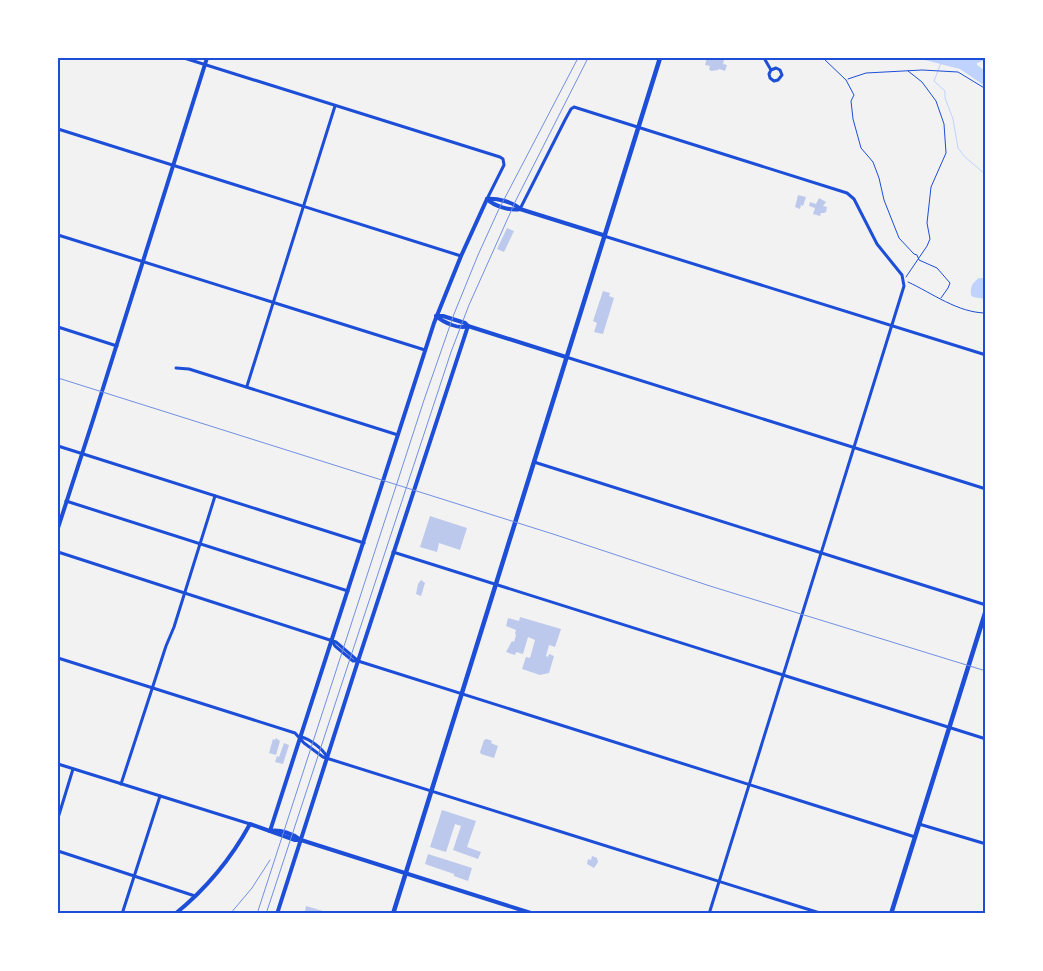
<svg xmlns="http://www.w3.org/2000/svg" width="1043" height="971" font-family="'Fira Sans Condensed',sans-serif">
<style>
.water{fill:#bfd3fe}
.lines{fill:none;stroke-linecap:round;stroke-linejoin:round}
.stream{stroke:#bfd3fe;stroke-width:1}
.building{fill:#bdc9ec}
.path{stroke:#1d4ed8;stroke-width:1}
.minor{stroke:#1d4ed8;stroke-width:3}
.tertiary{stroke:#1d4ed8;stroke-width:4}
.secondary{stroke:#1d4ed8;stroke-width:4.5}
.rail{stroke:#7290e2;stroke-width:1}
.neatline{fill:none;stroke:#1d4ed8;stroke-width:2}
</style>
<rect width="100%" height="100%" fill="#f2f2f2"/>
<g class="water">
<polygon points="917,58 985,58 985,60 977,63 977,65 985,71 985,86 960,69"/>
<path d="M979,278H985V299L973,297L971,295C970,287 972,283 979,278Z"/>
</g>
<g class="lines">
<polyline class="stream" points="941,63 934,81 945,91 945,98 953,119 958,148 964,156 986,175"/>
</g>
<g class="building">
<polygon points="707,58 715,58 724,60 723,64 727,65 725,71 719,69 718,70 711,71 709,69 710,66 705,65"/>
<polygon points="798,195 806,197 803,206 801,205 800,209 795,207"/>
<polygon points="819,198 826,202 823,206 827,207 826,212 824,213 821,213 820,216 813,214 815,208 809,206 810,202 816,204"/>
<polygon points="507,228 514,231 504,252 497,249"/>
<polygon points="603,291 610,293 609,296 614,298 603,334 594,332 597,323 593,321"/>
<polygon points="430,516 467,528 460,550 439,543 437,552 420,547"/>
<polygon points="421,580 425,583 421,596 416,594 418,584"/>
<polygon points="520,617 561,629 555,647 549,645 546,656 548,657 549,654 554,656 549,673 540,675 522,669 526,657 530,658 535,640 528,637 523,654 516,652 515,655 506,652 512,641 514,642 516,635 515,634 516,630 506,626 508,618 519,621"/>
<polygon points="276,738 280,741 276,755 269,753 273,739 275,740"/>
<polygon points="487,739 492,741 491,743 498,746 494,758 481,754 480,752 484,740"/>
<polygon points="284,743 289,745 283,764 275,762 277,756 279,757"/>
<polygon points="442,810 476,821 467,847 481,852 478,859 453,850 461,826 455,824 446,852 430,847"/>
<polygon points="428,854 472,868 468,881 454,876 454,874 425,864"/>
<polygon points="592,856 597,858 598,862 594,868 587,864 588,859 591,860"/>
<polygon points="306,906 330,913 330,914 309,914 305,911"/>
</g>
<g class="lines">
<g class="path">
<polyline points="823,58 846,80 854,95 851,101 853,119 861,148 873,162 879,178 884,200 899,238 914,254 917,255 919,260 937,268 950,283 948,288 941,298"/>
<polyline points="848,79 866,73 922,70 958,72 986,89"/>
<polyline points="906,277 927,246 930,239 927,223 931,187 946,153 944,124 936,101 922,82 908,71"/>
<path d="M908,282C932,293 958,313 986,313"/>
</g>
<g class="minor">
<polyline points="184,58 500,157 503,159 504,165 487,199"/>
<polyline points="764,58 771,70 769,74 770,78 774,81 778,80 782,75 780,70 776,68 771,70"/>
<polyline points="58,129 461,256"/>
<polyline points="520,209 565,120 571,109 574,107 847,193 854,199 877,244 902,275 904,286 709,914"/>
<polyline points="58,235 425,350"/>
<polyline points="604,236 986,355"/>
<polyline points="58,327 117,346"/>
<polyline points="566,357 986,489"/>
<polyline points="176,368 189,369 398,435"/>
<polyline points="247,386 335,106"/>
<polyline points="58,446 364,543"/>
<polyline points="534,462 986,605"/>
<polyline points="66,501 348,591"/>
<polyline points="58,552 336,642 357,660"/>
<polyline points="393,552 986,739"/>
<polyline points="332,641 335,646 353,661 358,661 915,837"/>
<polyline points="58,658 295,733 304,743 323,757 823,914"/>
<path d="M301,737C310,739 323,749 327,757"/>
<polyline points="58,764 250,824"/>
<polyline points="121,784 166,646 174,627 215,496"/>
<polyline points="58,818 73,769"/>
<polyline points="919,824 986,844"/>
<polyline points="58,851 195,896"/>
<polyline points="122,914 160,796"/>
</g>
<g class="tertiary">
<path d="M487,199C494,206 510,211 520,209L603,235"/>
<path d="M487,199C496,198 514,202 520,209"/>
<path d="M436,316C443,322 459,330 468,326L566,357"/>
<polyline points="436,316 443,316 465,323 468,326"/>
<polyline points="58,528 93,420 207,58"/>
<polyline points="270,831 434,323 461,256 487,199"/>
<path d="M270,831C280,829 293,834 301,840"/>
<path d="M175,914C206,889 231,859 250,824L295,840H301L534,914"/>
<polyline points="277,914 358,661 468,326"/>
</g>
<g class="secondary">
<polyline points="393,914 660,58"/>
<polyline points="891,914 986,610"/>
</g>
<g class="rail">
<polyline points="58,378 553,534 710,586 986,671"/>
<polyline points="230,914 252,888 270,860"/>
<polyline points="257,914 424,400 454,314 478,255 498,211 578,58"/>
<polyline points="266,914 451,352 469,305 516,200 588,58"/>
</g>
</g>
<rect width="1043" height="971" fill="none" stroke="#ffffff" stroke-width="118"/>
<rect x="59" y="59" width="925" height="853" class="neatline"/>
</svg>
